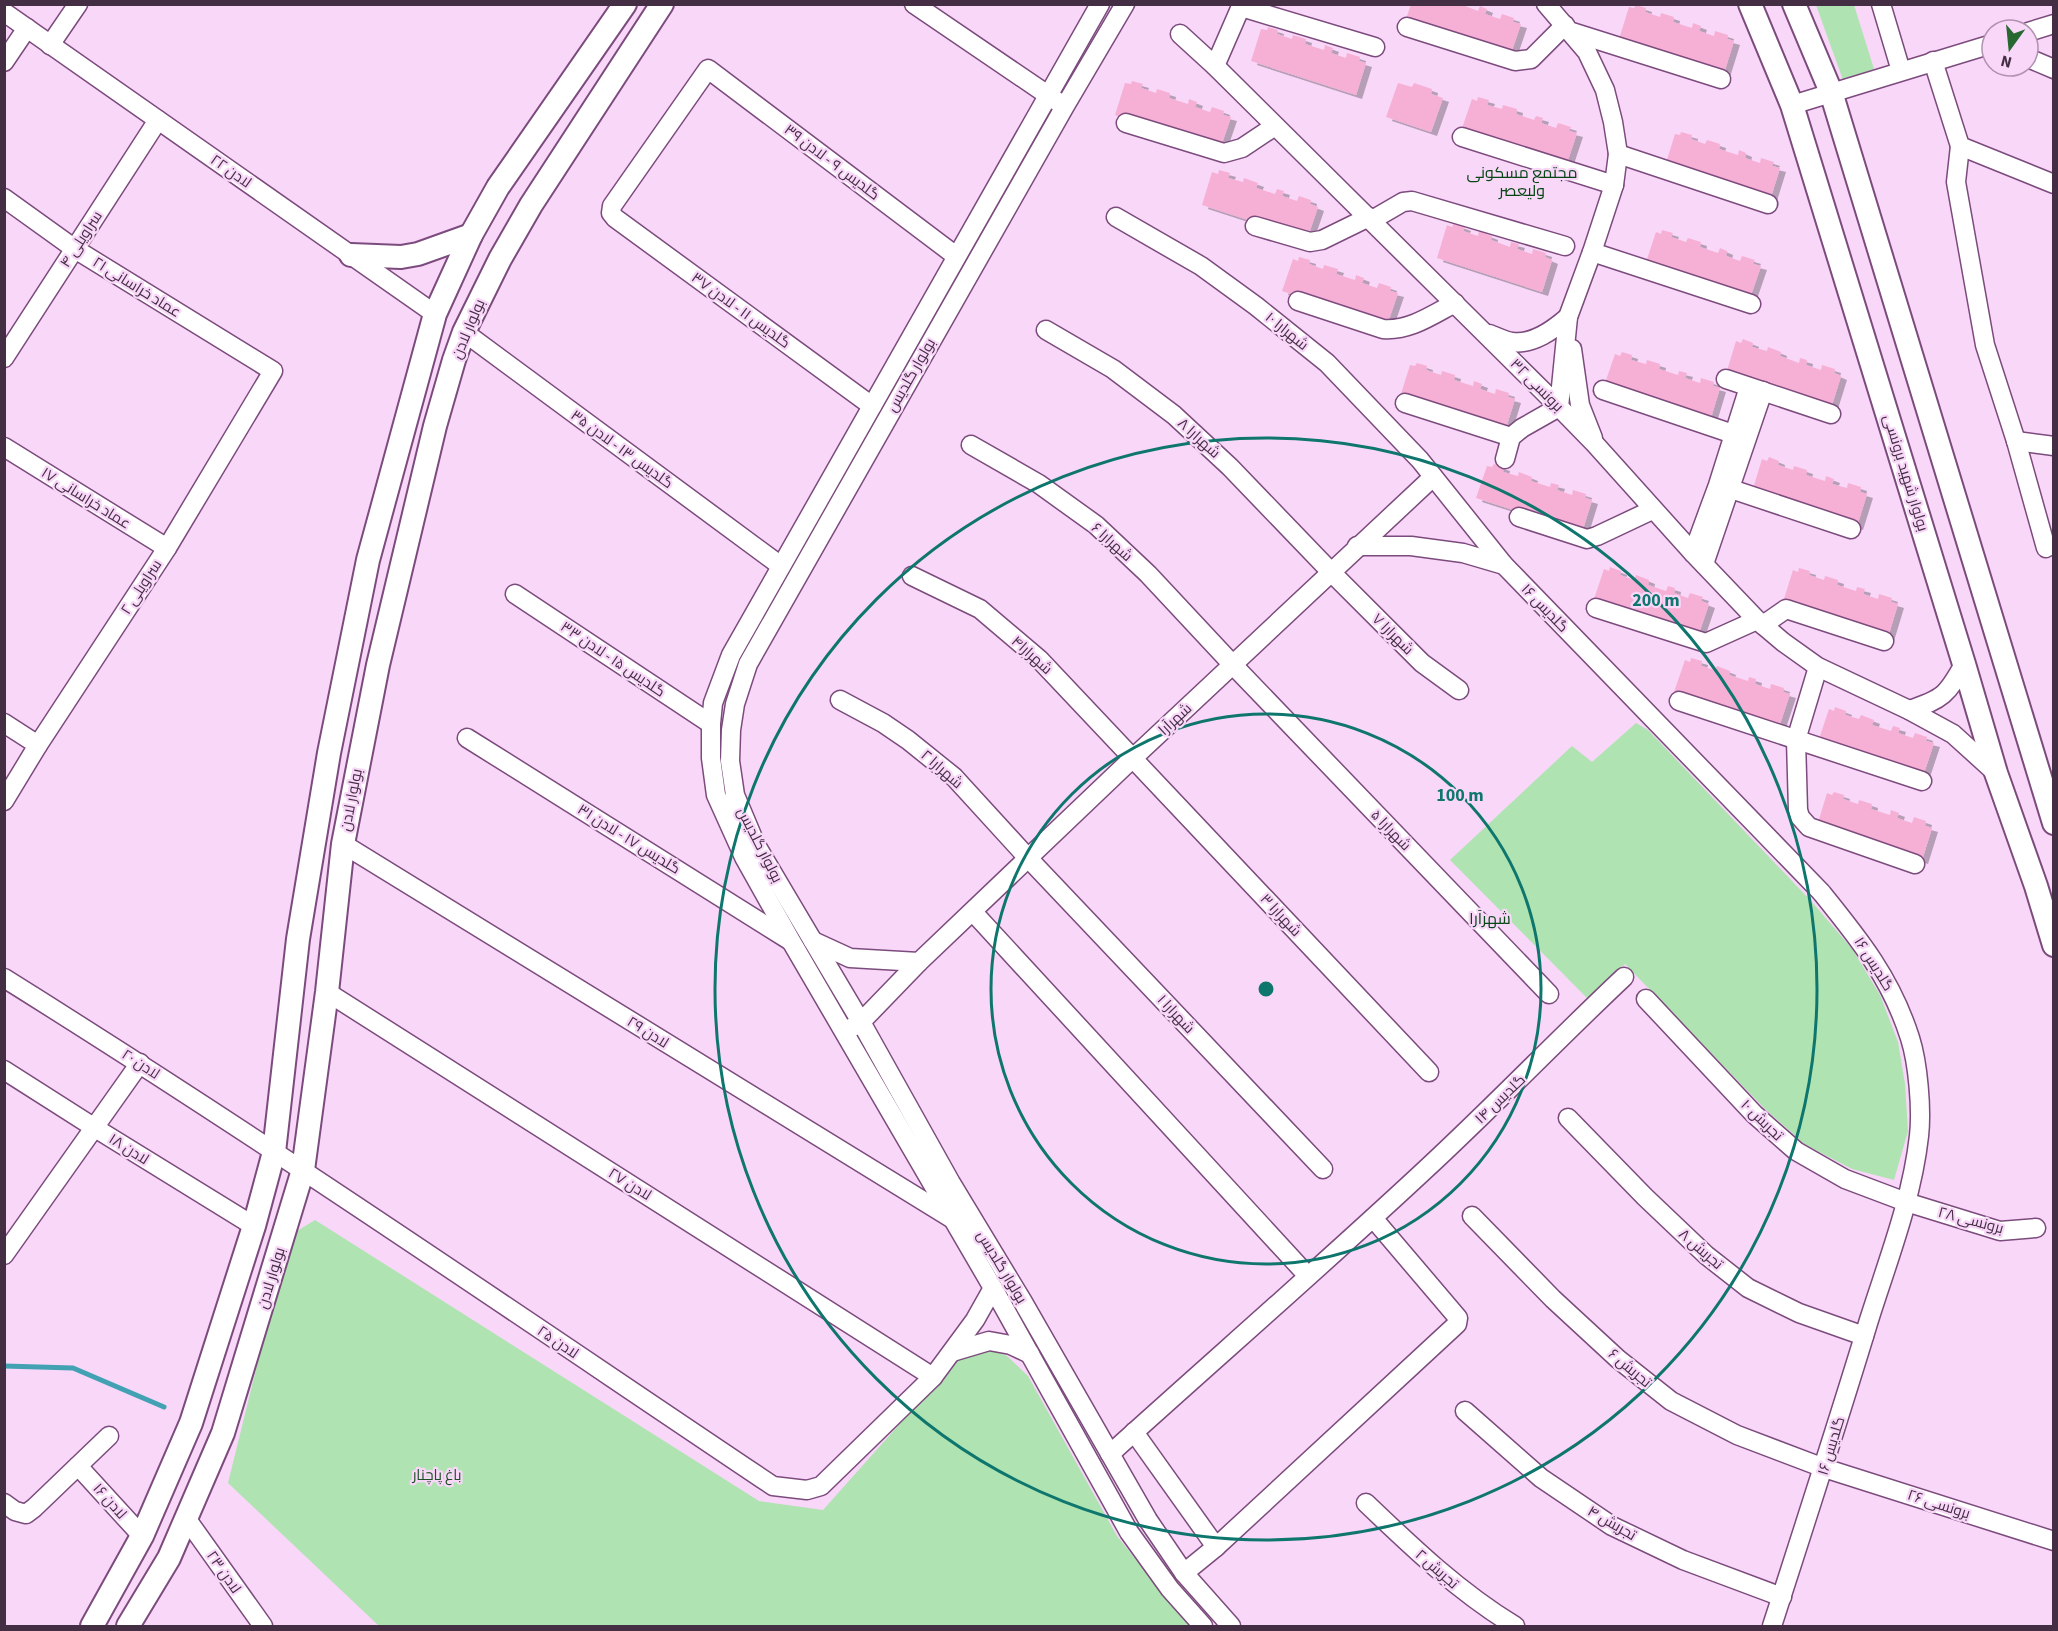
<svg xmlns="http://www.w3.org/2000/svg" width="2058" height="1631" font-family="'Source Sans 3',Cairo,sans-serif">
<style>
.green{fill:#afe4b2}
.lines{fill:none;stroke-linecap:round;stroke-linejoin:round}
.stream{stroke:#42a1b3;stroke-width:5}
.building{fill:#f7b0d5;filter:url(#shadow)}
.minor-casing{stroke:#7c4b7d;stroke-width:21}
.major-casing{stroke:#7c4b7d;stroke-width:26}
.minor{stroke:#fff;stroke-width:18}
.major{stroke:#fff;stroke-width:22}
.ring{fill:none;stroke:#0f766e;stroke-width:3}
.labels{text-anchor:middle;stroke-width:4.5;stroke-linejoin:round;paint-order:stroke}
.street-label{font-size:15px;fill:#442e44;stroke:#f8d7f8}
.park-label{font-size:15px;fill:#1d5024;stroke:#f8d7f8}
.neighbourhood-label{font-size:16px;fill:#054614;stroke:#f8d7f8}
.centre{fill:#0f766e;stroke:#f8d7f8;stroke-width:3}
.ring-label{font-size:18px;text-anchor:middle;font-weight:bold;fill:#0f766e;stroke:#f8d7f8;stroke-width:4.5;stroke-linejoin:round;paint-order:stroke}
</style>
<defs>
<filter id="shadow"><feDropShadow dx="6" dy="4" stdDeviation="0" flood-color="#0004"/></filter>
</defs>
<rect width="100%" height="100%" fill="#f8d7f8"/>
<g class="green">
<polygon points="1816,5 1854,5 1874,69 1843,80"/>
<polygon points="1636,723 1648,730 1812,902 1853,950 1880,995 1898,1042 1905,1084 1908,1131 1894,1180 1852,1169 1804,1144 1764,1108 1625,964 1588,999 1450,860 1572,746 1592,762"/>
<polygon points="315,1220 759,1501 823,1510 962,1354 984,1346 1007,1356 1028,1376 1117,1536 1189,1626 379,1626 228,1483 289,1236"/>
</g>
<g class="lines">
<polyline class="stream" points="4,1366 73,1368 164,1407"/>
</g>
<g class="building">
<polygon points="1411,4 1460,4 1478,11 1480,6 1487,9 1485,14 1500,19 1502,14 1514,18 1513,22 1521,24 1510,56 1405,22"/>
<polygon points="1636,5 1646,8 1645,12 1660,17 1661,13 1674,17 1673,22 1692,28 1693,23 1701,26 1699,31 1714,36 1715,31 1728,35 1727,39 1734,41 1724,73 1619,39 1629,7 1634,8"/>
<polygon points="1268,27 1278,30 1277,34 1292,39 1293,35 1306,39 1305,44 1324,50 1325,45 1333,48 1331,53 1346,58 1347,53 1360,57 1359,61 1366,63 1356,95 1251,61 1261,29 1267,30"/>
<polygon points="1132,81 1143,84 1141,88 1156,93 1157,89 1170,93 1169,98 1188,104 1189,99 1197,102 1195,107 1210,112 1212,107 1224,111 1223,115 1231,117 1220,149 1115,115 1125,83 1131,84"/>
<polygon points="1398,83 1412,87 1414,83 1432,89 1431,94 1443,98 1431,132 1386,117"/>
<polygon points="1478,97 1489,100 1487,105 1502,109 1503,105 1517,109 1516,114 1534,120 1536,116 1543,118 1541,123 1556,128 1558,123 1571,127 1569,131 1577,133 1566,166 1461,131 1472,99 1477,101"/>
<polygon points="1681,132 1692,135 1691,139 1705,144 1707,140 1720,144 1719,149 1738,155 1739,150 1746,153 1745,158 1760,163 1761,158 1774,162 1772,166 1780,168 1770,200 1665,166 1675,134 1680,135"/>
<polygon points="1219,170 1230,173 1228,178 1243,182 1244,178 1258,183 1256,188 1275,194 1277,189 1284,191 1282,196 1297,201 1299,196 1311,200 1310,204 1318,207 1307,239 1202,205 1212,172 1218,174"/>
<polygon points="1454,223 1465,227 1463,231 1478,236 1479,231 1492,236 1491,240 1510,247 1511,242 1519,244 1517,249 1532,254 1533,249 1546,253 1545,257 1552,260 1542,292 1437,258 1447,225 1452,227"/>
<polygon points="1662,230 1673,233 1671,237 1686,242 1688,238 1701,242 1700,247 1718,253 1720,248 1727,251 1726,256 1740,261 1742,256 1755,260 1753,264 1761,266 1750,298 1645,265 1656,232 1661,234"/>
<polygon points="1299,257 1310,260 1309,264 1323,269 1324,265 1338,269 1336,274 1355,280 1356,275 1364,278 1362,283 1377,288 1379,283 1391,287 1390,291 1398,293 1387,325 1282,291 1293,259 1298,261"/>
<polygon points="1743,339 1753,343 1752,347 1767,351 1768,347 1781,352 1780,356 1799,363 1800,358 1807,360 1806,365 1821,370 1822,365 1835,369 1834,373 1841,376 1831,408 1726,374 1736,341 1741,343"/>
<polygon points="1622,352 1632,355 1631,360 1646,364 1647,360 1660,364 1659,369 1678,375 1679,371 1687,373 1685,378 1700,383 1701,378 1714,382 1713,386 1720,388 1710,421 1604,386 1615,354 1620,356"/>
<polygon points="1417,363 1427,366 1426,370 1441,375 1442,371 1455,375 1454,380 1473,386 1474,381 1482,384 1480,389 1495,394 1496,389 1509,393 1508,397 1515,399 1505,431 1400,397 1410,365 1415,366"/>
<polygon points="1769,457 1779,461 1778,465 1793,470 1794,466 1807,470 1806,475 1825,481 1826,476 1834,479 1832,484 1847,488 1848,483 1861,487 1860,492 1867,494 1857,526 1752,492 1762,459 1767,461"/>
<polygon points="1494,464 1504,467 1503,472 1518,476 1519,472 1532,477 1531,481 1550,487 1551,483 1559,485 1557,490 1572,495 1573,490 1586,494 1585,498 1592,500 1582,532 1476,498 1487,466 1492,467"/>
<polygon points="1610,567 1621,571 1620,575 1634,580 1636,575 1649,580 1648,585 1666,591 1668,586 1675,588 1674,593 1688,598 1690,593 1703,597 1701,601 1709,604 1698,636 1593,602 1604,569 1609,571"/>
<polygon points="1799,568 1810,571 1809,575 1824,580 1825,576 1838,580 1837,585 1856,591 1857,587 1865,589 1863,594 1878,599 1879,594 1892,598 1891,602 1898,604 1888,637 1783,602 1793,570 1798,572"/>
<polygon points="1691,658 1702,661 1701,666 1715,670 1717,666 1730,671 1729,675 1748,681 1749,677 1756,679 1755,684 1770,689 1771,684 1784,688 1783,692 1790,694 1779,727 1674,692 1685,660 1690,662"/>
<polygon points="1835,707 1846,711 1845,715 1859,719 1861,715 1874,720 1872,725 1891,731 1893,726 1900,728 1898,733 1913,738 1915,733 1927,737 1926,741 1934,743 1923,776 1818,742 1829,709 1834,711"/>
<polygon points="1834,792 1844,795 1843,799 1858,804 1859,800 1872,804 1871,809 1890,815 1891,810 1899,813 1897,818 1912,823 1914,817 1926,821 1925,826 1932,828 1922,860 1817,826 1827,793 1832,795"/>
</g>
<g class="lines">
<defs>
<g id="minor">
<polyline points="914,4 1058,102"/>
<polyline points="1100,4 731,655 713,703 711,724 711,758 716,795 744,857 791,941 993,1288 1129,1532 1170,1589 1203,1626"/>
<polyline points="1125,4 1065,106 748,664 735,704 731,730 730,761 735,795 756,845 861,1022 951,1183 1023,1302 1148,1520 1184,1573 1231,1626"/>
<polyline points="1881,4 1901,71"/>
<polyline points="1241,7 1375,47"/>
<polyline points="4,12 435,314"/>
<polyline points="1407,27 1515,61 1531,59 1565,25"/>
<polyline points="1569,31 1721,79"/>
<polyline points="2028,32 2054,24"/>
<polyline points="1180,34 1215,66 1559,407 1595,444 1693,553 1757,620 1783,642 1818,667 1909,710 1953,734 1996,773"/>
<polyline points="50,45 78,4"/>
<polyline points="2028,58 2054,69"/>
<polyline points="1933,61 1960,146 2054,184"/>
<polyline points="4,62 27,28"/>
<polyline points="1215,66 1242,4"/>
<polyline points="1792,105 1992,44"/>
<polyline points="1126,123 1224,153 1242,148 1275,126"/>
<polyline points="1462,137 1614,185"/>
<polyline points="1960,146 1956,182 1985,345 2016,441 2046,548"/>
<polyline points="1618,154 1768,204"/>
<polyline points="4,198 75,249 273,371 167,548 38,745 4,801"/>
<path d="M1116,217L1201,266L1256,306L1327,363L1420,460L1504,565L1821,892C1859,939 1891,978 1910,1038C1918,1063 1922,1109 1919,1136C1912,1199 1888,1260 1869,1320C1838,1422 1805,1524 1772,1626"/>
<polyline points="1372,220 1403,202 1412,201 1565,246"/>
<polyline points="1255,226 1310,242 1322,240 1369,217"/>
<polyline points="1592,252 1751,304"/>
<path d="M1298,301L1383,329C1410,331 1432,315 1455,303"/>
<polyline points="1046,330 1113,369 1174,415 1230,467 1331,572 1422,663 1459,690"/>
<polyline points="464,332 781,566"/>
<path d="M1489,334C1496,336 1504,341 1512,342C1533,345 1553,330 1568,317"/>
<polyline points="1572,349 1580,405 1593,438"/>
<polyline points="4,358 158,120"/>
<polyline points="1726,379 1831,414"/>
<polyline points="1603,390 1745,438"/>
<polyline points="1405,403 1511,437"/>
<polyline points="872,406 615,218 611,213 612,206 708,69 956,256"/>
<polyline points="2016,441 2054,446"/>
<polyline points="971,445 1039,484 1096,525 1148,574 1233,665 1549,994"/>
<polyline points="4,447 167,548"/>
<polyline points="1505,459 1511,437 1522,428 1559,407 1568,317 1592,252 1614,185 1618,154 1613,122 1605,90 1587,52 1546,4"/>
<polyline points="1719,485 1851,529"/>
<polyline points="1519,517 1587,539 1597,536 1652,510"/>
<polyline points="1357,546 1411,546 1463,553 1504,565"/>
<polyline points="1693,553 1718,485 1749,387"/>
<polyline points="1704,564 1763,391"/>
<polyline points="912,576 980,609 1039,659 1429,1072"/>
<polyline points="515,594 711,724"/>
<polyline points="1596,608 1706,643 1757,620"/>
<polyline points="1763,625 1786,609 1884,641"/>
<polyline points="1818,667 1796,740 1798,810 1800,817 1809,827 1915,864"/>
<polyline points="840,700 883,723 908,740 954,777 1028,858 1323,1169"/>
<polyline points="1679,701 1922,781"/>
<path d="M1909,710C1943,699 1947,695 1964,664"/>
<polyline points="4,723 38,745"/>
<polyline points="467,738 789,940"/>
<polyline points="343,844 951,1218"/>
<polyline points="973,912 1308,1276"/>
<polyline points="813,941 850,958 919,962"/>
<path d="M4,978C265,1141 518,1315 773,1486L807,1490L821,1486L933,1377L975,1320L993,1288"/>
<polyline points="327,992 933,1377"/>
<polyline points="1646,999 1754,1114 1796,1151 1845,1179 1906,1202 2000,1231 2036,1228"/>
<polyline points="851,1028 861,1022 919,962 1133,758 1433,477"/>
<polyline points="4,1070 95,1128 254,1226"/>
<polyline points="1568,1118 1645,1197 1706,1255 1748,1288 1799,1313 1864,1336"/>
<polyline points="1472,1216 1553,1299 1618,1359 1671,1401 1737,1435 1824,1468 2054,1541"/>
<polyline points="4,1255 140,1063"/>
<polyline points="952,1352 989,1341 1011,1345 1030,1354"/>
<polyline points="1465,1411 1541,1478 1612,1526 1683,1560 1782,1597"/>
<polyline points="1134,1432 1216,1547"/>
<path d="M1110,1454C1215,1359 1322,1266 1426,1169C1494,1106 1557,1040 1624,977"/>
<polyline points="78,1466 142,1536"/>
<polyline points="4,1503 15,1511 26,1514 34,1508 109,1436"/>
<path d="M1366,1503C1413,1548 1459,1592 1515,1626"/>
<polyline points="186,1518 263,1626"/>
<polyline points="1184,1573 1216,1547 1457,1324 1458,1318 1373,1218"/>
</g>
<g id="major">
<polyline points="1750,4 1792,105 1964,664 1996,773 2036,886 2054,945"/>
<polyline points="1794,4 1831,92 2054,823"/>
<polyline points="351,255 401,257 418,254 471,235"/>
<polyline points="92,1626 142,1536 191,1423 254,1226 274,1152 298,939 329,753 368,560 435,314 471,235 498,187 625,4"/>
<polyline points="128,1626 169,1558 223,1433 303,1170 327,992 343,844 378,665 435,426 454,360 464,332 500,259 531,205 662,4"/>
</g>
</defs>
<use href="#minor" class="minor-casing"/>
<use href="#major" class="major-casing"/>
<use href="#minor" class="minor"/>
<use href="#major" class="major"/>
</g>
<g class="ring">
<circle cx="1266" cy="989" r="275"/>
<circle cx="1266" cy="989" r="551"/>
</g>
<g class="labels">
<g class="street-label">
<text transform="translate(832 162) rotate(37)" y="5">گلدیس ۹ - لادن ۳۹</text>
<text transform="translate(231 171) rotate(35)" y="5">لادن ۲۲</text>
<text transform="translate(81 239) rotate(-57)" y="5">سراویلی ۴</text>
<text transform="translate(137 287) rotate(32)" y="5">عماد خراسانی ۲۱</text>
<text transform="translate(741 310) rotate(36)" y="5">گلدیس ۱۱ - لادن ۳۷</text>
<text transform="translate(468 329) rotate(-67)" y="5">بولوار لادن</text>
<text transform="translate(1287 331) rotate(39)" y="5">شهرارا ۱۰</text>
<text transform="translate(911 375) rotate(-60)" y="5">بولوار گلدیس</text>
<text transform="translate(1537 385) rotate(45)" y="5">برونسی ۳۲</text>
<text transform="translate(1199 438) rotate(42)" y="5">شهرارا ۸</text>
<text transform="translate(622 449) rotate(36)" y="5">گلدیس ۱۳ - لادن ۳۵</text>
<text transform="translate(1906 473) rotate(73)" y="5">بولوار شهید برونسی</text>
<text transform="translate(86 498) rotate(32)" y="5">عماد خراسانی ۱۷</text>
<text transform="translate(1112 542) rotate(42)" y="5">شهرارا ۶</text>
<text transform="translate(141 587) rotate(-57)" y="5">سراویلی ۲</text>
<text transform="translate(1545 608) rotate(46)" y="5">گلدیس ۱۶</text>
<text transform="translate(1393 634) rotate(45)" y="5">شهرارا ۷</text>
<text transform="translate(1032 655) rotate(42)" y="5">شهرارا۴</text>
<text transform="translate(613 659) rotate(34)" y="5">گلدیس ۱۵ - لادن ۳۳</text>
<text transform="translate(1175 719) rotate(-43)" y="5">شهرآرا</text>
<text transform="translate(942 769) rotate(41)" y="5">شهرارا ۲</text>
<text transform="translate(351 800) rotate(-79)" y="5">بولوار لادن</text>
<text transform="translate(1391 830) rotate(46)" y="5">شهرارا ۵</text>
<text transform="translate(629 839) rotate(32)" y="5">گلدیس ۱۷ - لادن ۳۱</text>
<text transform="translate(760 845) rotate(63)" y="5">بولوار گلدیس</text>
<text transform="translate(1281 915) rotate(47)" y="5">شهرارا ۳</text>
<text transform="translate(1874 964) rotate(58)" y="5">گلدیس ۱۶</text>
<text transform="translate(1176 1014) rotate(47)" y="5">شهرارا ۱</text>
<text transform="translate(648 1032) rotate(32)" y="5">لادن ۲۹</text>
<text transform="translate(141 1064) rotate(33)" y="5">لادن ۲۰</text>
<text transform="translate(1500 1099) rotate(-44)" y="5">گلدیس ۱۴</text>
<text transform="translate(1762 1120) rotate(44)" y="5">تجریش ۱۰</text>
<text transform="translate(129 1149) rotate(32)" y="5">لادن ۱۸</text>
<text transform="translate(630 1184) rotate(32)" y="5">لادن ۲۷</text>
<text transform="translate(1971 1220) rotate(15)" y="5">برونسی ۲۸</text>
<text transform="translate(1701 1249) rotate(41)" y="5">تجریش ۸</text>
<text transform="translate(1002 1267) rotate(59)" y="5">بولوار گلدیس</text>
<text transform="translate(271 1278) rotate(-73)" y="5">بولوار لادن</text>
<text transform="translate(558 1342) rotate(34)" y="5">لادن ۲۵</text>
<text transform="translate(1630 1368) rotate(40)" y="5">تجریش ۶</text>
<text transform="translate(1831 1446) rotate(-73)" y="5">گلدیس ۱۶</text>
<text transform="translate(110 1501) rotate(48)" y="5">لادن ۱۶</text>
<text transform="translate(1939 1504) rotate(18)" y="5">برونسی ۲۶</text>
<text transform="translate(1612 1523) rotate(30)" y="5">تجریش ۴</text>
<text transform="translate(1437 1569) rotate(41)" y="5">تجریش ۲</text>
<text transform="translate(224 1572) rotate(55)" y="5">لادن ۲۳</text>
</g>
<g class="park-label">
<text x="437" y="1480">باغ پاچنار</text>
</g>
<g class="neighbourhood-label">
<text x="1522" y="178">مجتمع مسکونی<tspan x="1522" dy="18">ولیعصر</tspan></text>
<text x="1490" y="924">شهرآرا</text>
</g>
</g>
<circle cx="1266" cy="989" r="9" class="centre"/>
<g class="ring-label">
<text x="1656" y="606">200 m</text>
<text x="1460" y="801">100 m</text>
</g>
<rect width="2058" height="1631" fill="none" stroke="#442e44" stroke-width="12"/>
<g transform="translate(2010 48) rotate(195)"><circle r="28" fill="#f8d7f8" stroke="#b093b0" stroke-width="1.5"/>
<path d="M0-4.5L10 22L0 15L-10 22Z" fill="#276730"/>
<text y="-9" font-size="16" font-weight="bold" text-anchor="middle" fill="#442e44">N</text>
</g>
</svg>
